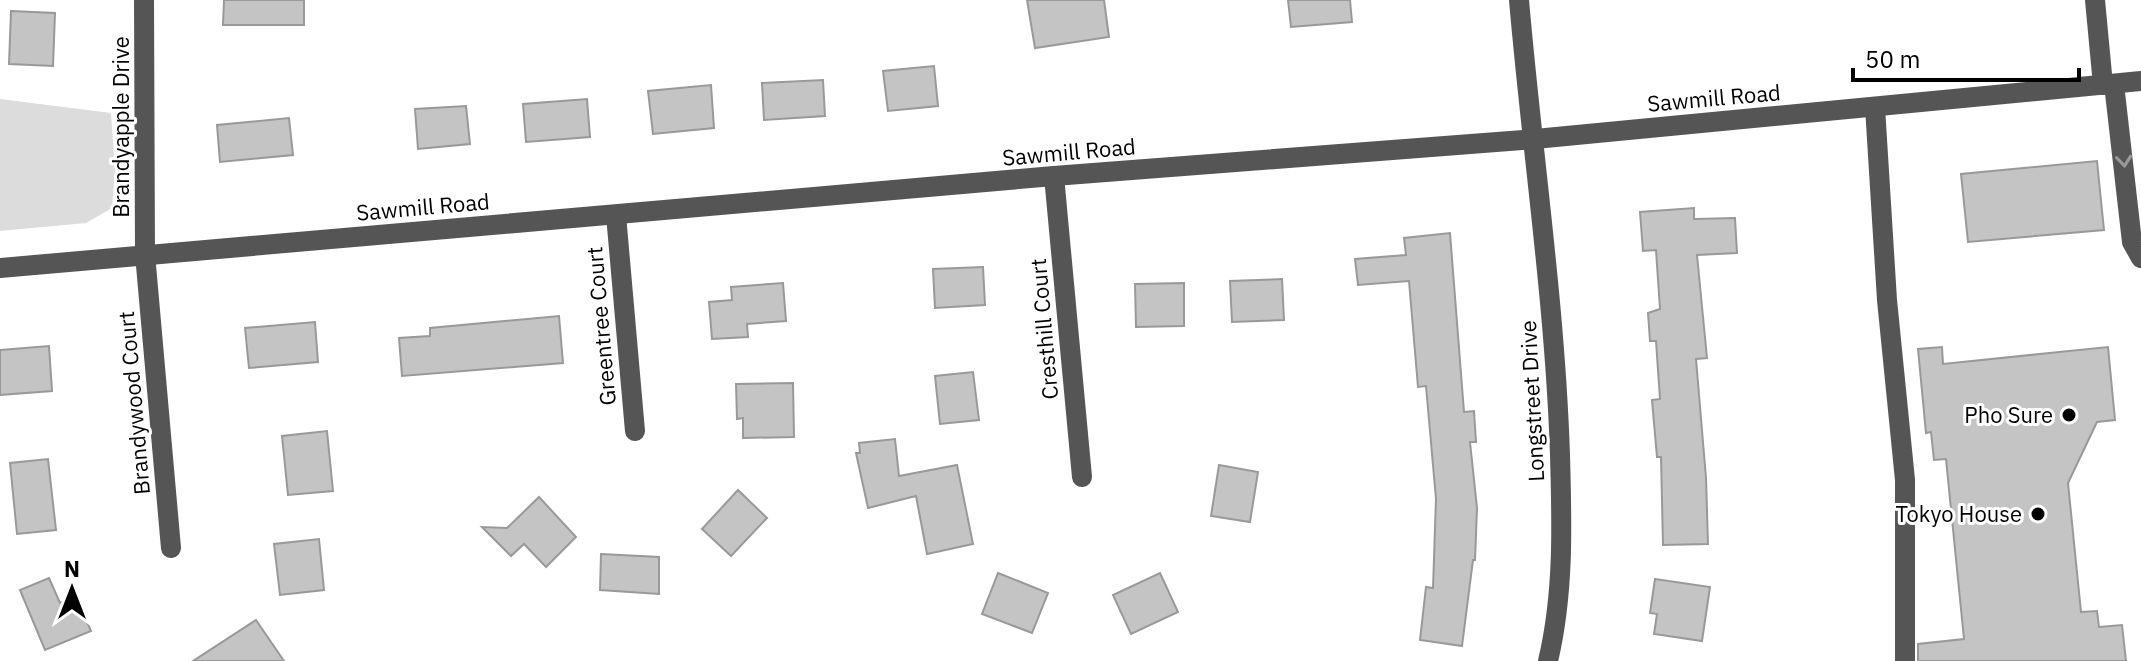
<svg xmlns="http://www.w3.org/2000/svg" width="2141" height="661" font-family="'IBM Plex Sans',sans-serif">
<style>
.green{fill:#dcdcdc}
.building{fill:#c4c4c4;stroke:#999;stroke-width:2}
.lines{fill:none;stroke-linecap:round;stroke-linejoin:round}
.minor{stroke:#555;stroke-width:20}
.oneway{stroke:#999}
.poi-dot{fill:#000;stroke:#fff;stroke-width:3}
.labels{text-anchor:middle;stroke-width:6;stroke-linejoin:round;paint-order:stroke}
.street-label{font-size:22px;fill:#000;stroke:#fff}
.poi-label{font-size:22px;fill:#000;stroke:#fff;text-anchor:end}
</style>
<rect width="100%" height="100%" fill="#fff"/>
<polygon class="green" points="0,99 111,113 115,170 112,208 86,223 0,231"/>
<g class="building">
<polygon points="224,0 304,0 304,25 223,25"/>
<polygon points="1027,0 1104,0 1109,37 1035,48"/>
<polygon points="1288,0 1350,0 1352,22 1291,27"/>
<polygon points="11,11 55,13 53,66 9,64"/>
<polygon points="934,66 938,106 888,111 883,71"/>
<polygon points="823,80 825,116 764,120 762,83"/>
<polygon points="711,85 714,128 653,134 648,91"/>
<polygon points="587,99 590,137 526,142 523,104"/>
<polygon points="466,106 470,144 418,149 415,109"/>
<polygon points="289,118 293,155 220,162 217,125"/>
<polygon points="2097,161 2104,230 1968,242 1961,174"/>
<polygon points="1694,208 1694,219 1735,218 1737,253 1697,255 1707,358 1696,359 1706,478 1708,544 1663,545 1661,457 1657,457 1652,400 1660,399 1656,341 1650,341 1648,313 1660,309 1656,250 1643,251 1640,212"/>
<polygon points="1450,233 1464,412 1474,411 1476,442 1470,442 1477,508 1475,560 1473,560 1462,646 1420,640 1426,587 1433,588 1436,499 1426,386 1418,387 1409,281 1358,285 1355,259 1406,255 1404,238"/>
<polygon points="983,267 985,305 935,308 933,269"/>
<polygon points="1282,279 1284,320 1232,322 1230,281"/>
<polygon points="783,283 786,321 747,324 748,337 712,339 709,302 732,300 731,287"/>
<polygon points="1184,283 1184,326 1136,327 1135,284"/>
<polygon points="559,316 563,363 402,376 399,338 430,336 430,328"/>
<polygon points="315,322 318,362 249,368 245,328"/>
<polygon points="49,346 52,391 0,395 0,350"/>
<polygon points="1942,347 1943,364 2108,347 2115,420 2097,422 2068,483 2081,612 2097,611 2099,627 2122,625 2126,661 1918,661 1918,644 1964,639 1946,459 1934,460 1931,432 1926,433 1918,349"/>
<polygon points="973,372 979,420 940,424 935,376"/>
<polygon points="793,383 794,437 743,438 743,418 737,419 736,384"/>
<polygon points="327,431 333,491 288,495 282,436"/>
<polygon points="895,439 899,476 957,465 973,544 927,554 916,496 868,508 856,453 860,453 859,443"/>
<polygon points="48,459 56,530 17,534 10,463"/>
<polygon points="1219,465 1258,472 1250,522 1211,516"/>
<polygon points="738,490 767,518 731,556 702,529"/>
<polygon points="539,497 576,537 546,567 524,544 511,556 482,527 507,528"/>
<polygon points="319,539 324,590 280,595 274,544"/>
<polygon points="601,554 659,557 659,594 600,590"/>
<polygon points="998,573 1048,593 1032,633 982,614"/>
<polygon points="1160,573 1178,612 1131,634 1113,595"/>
<polygon points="49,578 60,603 76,596 91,631 45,650 20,590"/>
<polygon points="1655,579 1710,587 1702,641 1654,634 1657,614 1650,613"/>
<polygon points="256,620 284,661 193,661"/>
</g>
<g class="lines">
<g class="minor">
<polyline points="144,0 145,254 171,548"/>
<path d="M1519,0C1532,152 1555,302 1560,455C1562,524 1564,594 1548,661"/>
<polyline points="2095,0 2103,85"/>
<polyline points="2114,84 2132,242 2141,258"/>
<polyline points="1875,107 1887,300 1905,480 1905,661"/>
<polyline points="1054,176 1082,477"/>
<polyline points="616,215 635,431"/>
<polyline points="0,268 1054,176 1535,139 2141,81"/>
</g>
</g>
<defs><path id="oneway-chevron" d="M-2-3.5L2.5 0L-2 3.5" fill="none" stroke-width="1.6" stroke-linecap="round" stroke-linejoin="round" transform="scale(2)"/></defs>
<use class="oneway" href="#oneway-chevron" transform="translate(2124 161) rotate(84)"/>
<g class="poi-dot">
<circle cx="2069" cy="415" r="8"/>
<circle cx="2038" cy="514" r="8"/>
</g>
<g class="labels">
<g class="street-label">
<text transform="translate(1714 98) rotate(-5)" y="8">Sawmill Road</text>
<text transform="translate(121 127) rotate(-90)" y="8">Brandyapple Drive</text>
<text transform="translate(1069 152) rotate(-5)" y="8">Sawmill Road</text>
<text transform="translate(423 207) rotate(-5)" y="8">Sawmill Road</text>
<text transform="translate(601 326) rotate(-95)" y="8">Greentree Court</text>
<text transform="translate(1044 329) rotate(-95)" y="8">Cresthill Court</text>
<text transform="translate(1532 401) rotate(-93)" y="8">Longstreet Drive</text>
<text transform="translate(134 403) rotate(-95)" y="8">Brandywood Court</text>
</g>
<g class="poi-label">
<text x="2053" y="423">Pho Sure</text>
<text x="2022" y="522">Tokyo House</text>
</g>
</g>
<g transform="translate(72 589)" stroke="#ffffff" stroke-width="6" paint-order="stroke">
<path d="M0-6L14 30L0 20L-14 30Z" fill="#000000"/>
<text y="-12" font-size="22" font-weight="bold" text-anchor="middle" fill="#000000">N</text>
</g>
<path d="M1853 68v12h226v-12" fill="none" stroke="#000000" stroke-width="4"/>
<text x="1865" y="68" font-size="24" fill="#000000" stroke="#ffffff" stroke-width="6" paint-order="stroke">50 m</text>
</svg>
